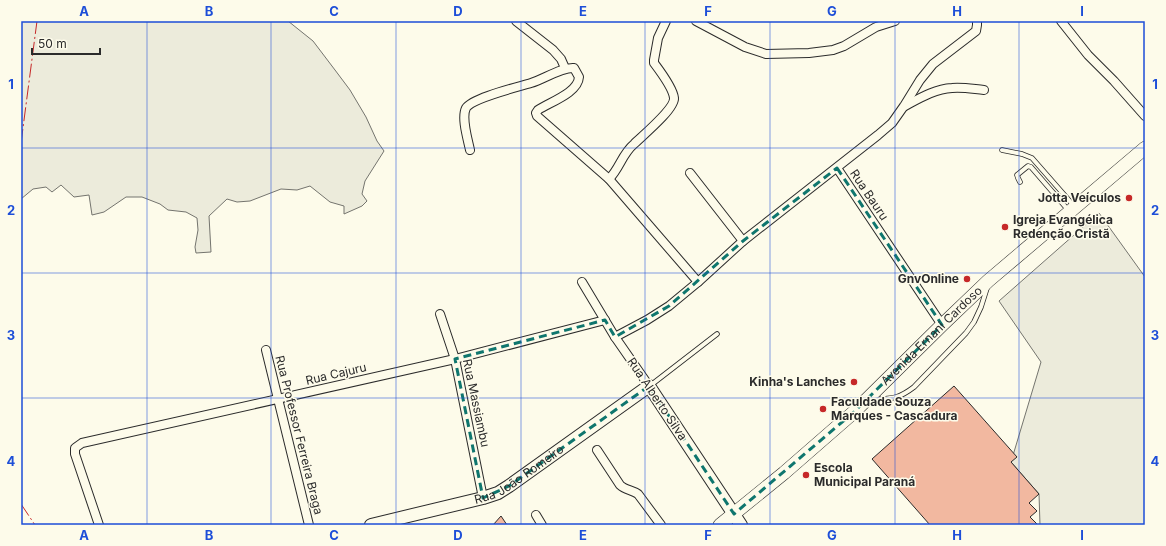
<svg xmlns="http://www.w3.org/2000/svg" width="1166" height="546" font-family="Inter,sans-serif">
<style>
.green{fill:#ecebdb;stroke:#74746e}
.building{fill:#f2b8a0;stroke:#2b2b2b}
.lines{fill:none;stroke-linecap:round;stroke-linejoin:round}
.lane-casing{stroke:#2b2b2b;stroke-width:5.5}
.street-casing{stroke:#2b2b2b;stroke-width:10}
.secondary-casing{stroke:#2b2b2b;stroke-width:14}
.primary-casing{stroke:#2b2b2b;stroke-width:14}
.lane{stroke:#fdfbea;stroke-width:4}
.street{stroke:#fdfbea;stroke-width:8}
.secondary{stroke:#fdfbea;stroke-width:12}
.primary{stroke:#fdfbea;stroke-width:13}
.power{stroke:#c62828;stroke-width:1;stroke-dasharray:14 3 2 3;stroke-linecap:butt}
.marked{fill:none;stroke:#0f766e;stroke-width:3;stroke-dasharray:8 5;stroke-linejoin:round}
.grid{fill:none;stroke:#1d4ed8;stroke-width:1;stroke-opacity:0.55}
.poi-dot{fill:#c62828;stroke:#fdfbea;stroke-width:1.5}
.labels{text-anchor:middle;stroke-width:3;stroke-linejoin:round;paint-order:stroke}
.street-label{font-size:12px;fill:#2b2b2b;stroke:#fdfbea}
.poi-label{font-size:12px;font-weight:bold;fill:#2b2b2b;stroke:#fdfbea;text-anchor:end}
.neatline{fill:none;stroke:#1d4ed8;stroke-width:1.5}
.grid-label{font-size:13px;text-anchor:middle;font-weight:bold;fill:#1d4ed8}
</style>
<rect width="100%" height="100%" fill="#fdfbea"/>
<g class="green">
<polygon points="21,21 288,21 313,41 335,70 350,90 366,117 377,141 384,151 365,181 362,194 367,201 362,206 344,214 344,206 330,202 310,186 297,190 281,189 250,201 237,202 227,199 209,216 211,252 196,253 195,247 198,230 197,218 186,212 168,210 160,204 142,197 126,197 104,212 92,215 89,195 74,197 61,185 52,192 46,187 33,189 21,199"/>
<polygon points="1099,213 1145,277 1145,525 1040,525 1039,494 1011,462 1041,362 999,301"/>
</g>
<g class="building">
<polygon points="954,386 1017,457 1011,462 1039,494 1029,503 1037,511 1030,517 1038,525 930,525 872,459"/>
<polygon points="501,516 507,525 493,525"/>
</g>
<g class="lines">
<defs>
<g id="lane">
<polyline points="1002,150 1022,154 1032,158 1074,206"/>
<polyline points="1020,182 1018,178 1017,175 1028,166 1031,167 1069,211"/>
<polyline points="651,385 717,334"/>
<path d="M871,400C891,398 897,400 914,387L966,333L974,322L981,307L987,288"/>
</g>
<g id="street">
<polyline points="516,21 553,50 561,59 565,68"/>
<polyline points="696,21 745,47 766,54 809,53 833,50 844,46 876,27 895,21"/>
<polyline points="1061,21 1088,55 1114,81 1145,116"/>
<path d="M905,106C920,98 935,89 952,88C963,87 973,89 984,90"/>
<path d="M470,150C468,140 461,118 466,108C472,98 518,87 531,83C544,79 562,67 574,68L579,77C578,93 550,102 538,110L536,113L537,116L609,179L698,282"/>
<polyline points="837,168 942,325"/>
<polyline points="690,173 743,241"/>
<path d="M609,179C620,168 622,154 634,144C642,136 675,109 674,98C673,88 660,71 654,63V60L658,38L666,21"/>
<polyline points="582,282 615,337 649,386"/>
<polyline points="440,314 455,359 483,498"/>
<polyline points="615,337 647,320 669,306 698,282 743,241 878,135 892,123 904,106 920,80 933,64 976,31 977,25 977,21"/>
<polyline points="266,350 309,525"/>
<path d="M597,450L620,485C625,490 632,490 638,494L661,525"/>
<polyline points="536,515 542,525"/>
<polyline points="99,525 75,454 75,448 82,443 455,359 605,320"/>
</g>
<g id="secondary">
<path id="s1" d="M371,525L483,498L498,493L509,486L649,386L741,525"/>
</g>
<g id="primary">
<path id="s2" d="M720,525L784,473L854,412L942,325L988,281L1145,148"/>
</g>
</defs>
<use href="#lane" class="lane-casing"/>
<use href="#street" class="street-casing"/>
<use href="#secondary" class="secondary-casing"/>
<use href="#primary" class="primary-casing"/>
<use href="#lane" class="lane"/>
<use href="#street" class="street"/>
<use href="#secondary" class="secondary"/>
<use href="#primary" class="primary"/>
<g class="power">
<polyline points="21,143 37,21"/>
<polyline points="21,504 35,525"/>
</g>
</g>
<path class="marked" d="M837,168L942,325L854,412L734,514L649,386L509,486L483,498L455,359L605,320L615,337L669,306L743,241Z"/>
<path class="grid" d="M147,21V525M271,21V525M396,21V525M521,21V525M645,21V525M770,21V525M895,21V525M1019,21V525M21,148H1145M21,273H1145M21,398H1145"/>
<g class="poi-dot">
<circle cx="1129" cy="198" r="4"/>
<circle cx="1005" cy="227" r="4"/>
<circle cx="967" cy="279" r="4"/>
<circle cx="854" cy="382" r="4"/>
<circle cx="823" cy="409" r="4"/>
<circle cx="806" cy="475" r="4"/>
</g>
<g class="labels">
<g class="street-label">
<text transform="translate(869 195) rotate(56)" y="4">Rua Bauru</text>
<text dy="4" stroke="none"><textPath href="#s2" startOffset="284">Avenida Ernani Cardoso</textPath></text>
<text transform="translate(336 374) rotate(-13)" y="4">Rua Cajuru</text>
<text transform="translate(657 399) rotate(56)" y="4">Rua Alberto Silva</text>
<text transform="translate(476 403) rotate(78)" y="4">Rua Massiambu</text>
<text transform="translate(299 435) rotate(76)" y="4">Rua Professor Ferreira Braga</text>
<text dy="4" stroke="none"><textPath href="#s1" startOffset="158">Rua João Romeiro</textPath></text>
</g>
<g class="poi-label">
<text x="1121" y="202">Jotta Veículos</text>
<text x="1013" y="224" text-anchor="start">Igreja Evangélica<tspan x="1013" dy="14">Redenção Cristã</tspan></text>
<text x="959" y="283">GnvOnline</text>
<text x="846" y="386">Kinha's Lanches</text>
<text x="831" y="406" text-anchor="start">Faculdade Souza<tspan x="831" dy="14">Marques - Cascadura</tspan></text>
<text x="814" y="472" text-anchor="start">Escola<tspan x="814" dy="14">Municipal Paraná</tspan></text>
</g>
</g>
<rect width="1166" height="546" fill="none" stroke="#fdfbea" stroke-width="44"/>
<path d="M32 48v6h68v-6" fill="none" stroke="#2b2b2b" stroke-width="2"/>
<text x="38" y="48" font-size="12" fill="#2b2b2b" stroke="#fdfbea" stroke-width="3" paint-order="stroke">50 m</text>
<rect x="22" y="22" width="1122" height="502" class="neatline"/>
<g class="grid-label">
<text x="84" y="16">A</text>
<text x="209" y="16">B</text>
<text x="334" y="16">C</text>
<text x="458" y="16">D</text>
<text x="583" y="16">E</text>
<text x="708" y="16">F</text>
<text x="832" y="16">G</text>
<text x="957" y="16">H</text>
<text x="1082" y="16">I</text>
<text x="11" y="89">1</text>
<text x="1155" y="89">1</text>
<text x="11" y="215">2</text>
<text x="1155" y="215">2</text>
<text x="11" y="340">3</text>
<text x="1155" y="340">3</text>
<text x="11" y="466">4</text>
<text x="1155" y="466">4</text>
<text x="84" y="540">A</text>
<text x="209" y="540">B</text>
<text x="334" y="540">C</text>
<text x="458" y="540">D</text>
<text x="583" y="540">E</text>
<text x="708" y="540">F</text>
<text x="832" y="540">G</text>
<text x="957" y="540">H</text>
<text x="1082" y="540">I</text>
</g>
</svg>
